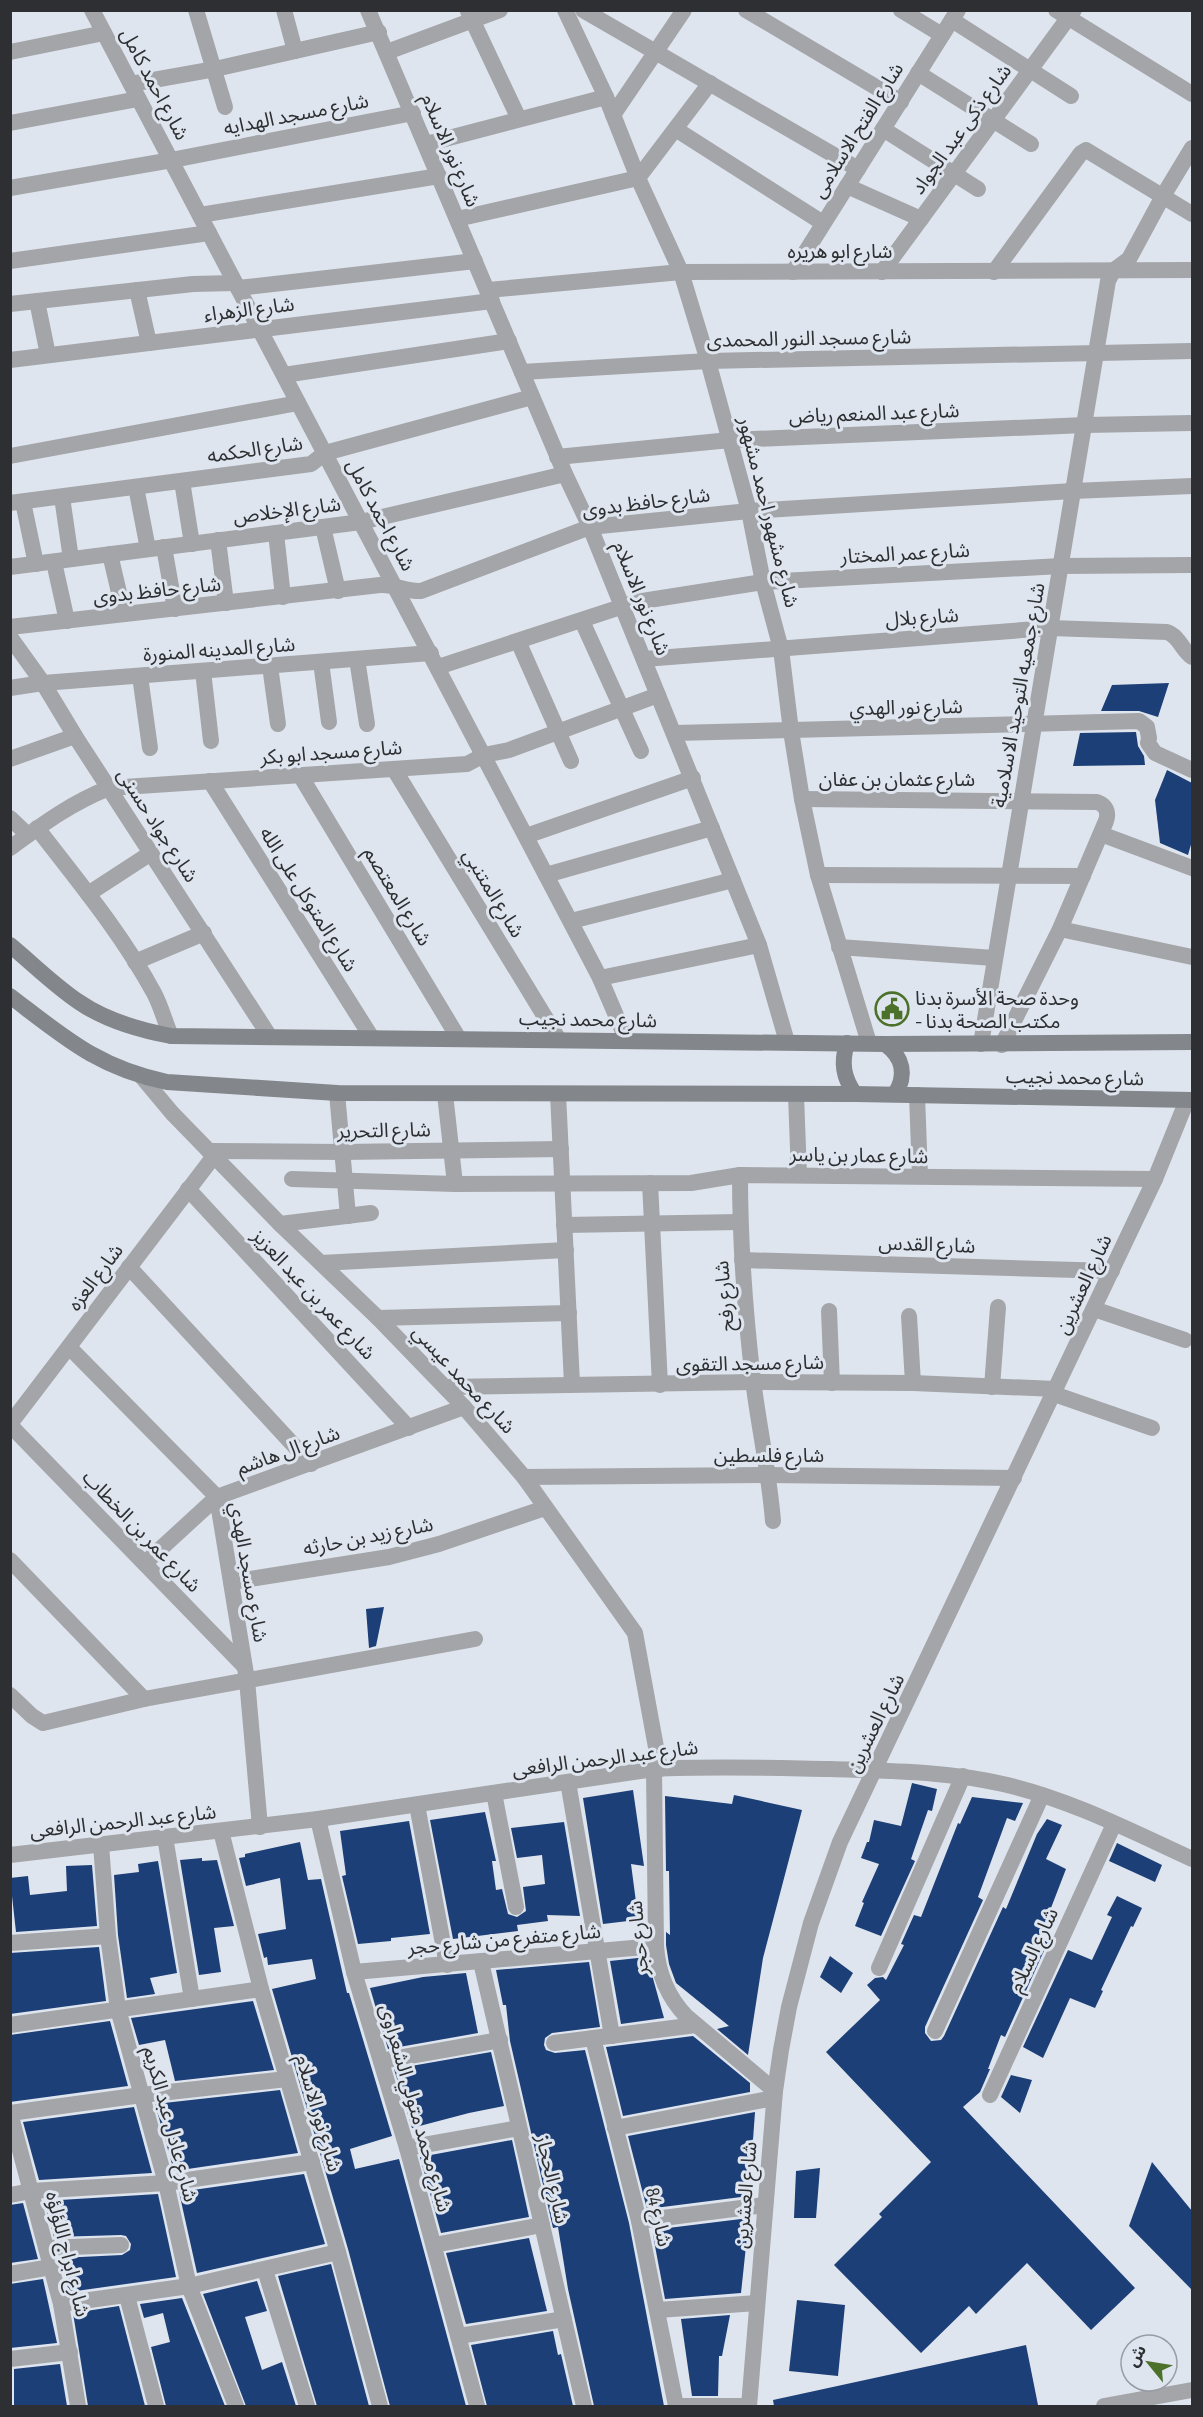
<svg xmlns="http://www.w3.org/2000/svg" width="1203" height="2417" font-family="'Sofia Sans Condensed','Noto Sans Arabic',sans-serif">
<style>
.building{fill:#1c3f77}
.lines{fill:none;stroke-linecap:round;stroke-linejoin:round}
.minor{stroke:#a3a5a9;stroke-width:16}
.tertiary{stroke:#a3a5a9;stroke-width:16}
.secondary{stroke:#83878c;stroke-width:16}
.labels{text-anchor:middle;stroke-width:6;stroke-linejoin:round;paint-order:stroke}
.street-label{font-size:20px;fill:#2d2f32;stroke:#dfe5ee}
.poi-label{font-size:20px;fill:#2d2f32;stroke:#dfe5ee;text-anchor:start}
</style>
<rect width="100%" height="100%" fill="#dfe5ee"/>
<g class="building">
<polygon points="1169,683 1158,717 1139,711 1101,711 1112,685"/>
<polygon points="1136,732 1138,746 1144,756 1145,765 1073,766 1080,733"/>
<polygon points="1167,770 1192,783 1192,841 1188,855 1160,843 1155,800"/>
<polygon points="384,1607 376,1646 369,1648 366,1609"/>
<polygon points="912,1783 937,1789 932,1811 928,1810 911,1859 915,1861 881,1936 855,1926 864,1903 862,1902 879,1864 861,1858 867,1842 869,1842 874,1820 901,1826"/>
<polygon points="633,1790 644,1866 631,1864 636,1902 645,1911 645,1919 603,1924 583,1798"/>
<polygon points="734,1795 802,1810 763,1958 748,2055 717,2029 729,2026 676,1983 669,1964 666,1945 666,1932 670,1935 669,1871 666,1871 665,1796 732,1804"/>
<polygon points="972,1797 1023,1803 1015,1821 1007,1818 978,1897 983,1900 925,2027 925,2033 931,2041 941,2040 944,2036 1003,1907 1006,1909 1037,1834 1047,1819 1062,1825 1046,1859 1066,1869 1039,1939 1048,1942 1005,2037 1001,2035 988,2069 990,2069 980,2092 963,2107 1135,2288 1091,2330 1027,2263 976,2314 969,2306 921,2353 834,2265 882,2217 879,2214 931,2162 826,2052 880,2000 867,1985 875,1978 883,1977 886,1980 904,1945 901,1944 914,1915 921,1917 958,1823 960,1824"/>
<polygon points="485,1812 496,1861 492,1861 496,1890 502,1889 508,1914 517,1917 526,1911 523,1887 545,1884 542,1855 517,1858 511,1828 564,1822 580,1916 547,1915 548,1921 517,1925 518,1931 453,1939 430,1820"/>
<polygon points="409,1821 430,1934 391,1938 391,1941 358,1944 342,1876 346,1875 340,1831"/>
<polygon points="300,1842 308,1880 321,1879 347,1993 349,1993 392,2136 350,2149 355,2169 399,2159 466,2406 390,2406 348,2249 272,1989 316,1979 312,1959 268,1965 267,1957 264,1958 258,1934 286,1929 280,1878 246,1886 239,1858 245,1857 245,1854"/>
<polygon points="1117,1843 1162,1865 1155,1882 1109,1861"/>
<polygon points="202,1858 202,1861 217,1860 234,1926 214,1928 221,1972 199,1975 180,1860"/>
<polygon points="158,1861 177,1973 150,1978 155,1994 127,1998 118,1935 114,1875 139,1872 138,1864"/>
<polygon points="92,1865 97,1926 16,1932 10,1878 28,1876 30,1895 67,1891 66,1866"/>
<polygon points="1117,1896 1142,1908 1133,1927 1131,1926 1101,1990 1103,1991 1095,2008 1070,1998 1043,2058 1023,2047 1068,1950 1092,1960 1112,1917 1107,1915"/>
<polygon points="99,1947 106,2001 10,2014 10,1953"/>
<polygon points="830,1956 853,1973 841,1993 820,1977"/>
<polygon points="647,1957 664,2018 621,2024 610,1961"/>
<polygon points="589,1962 600,2027 552,2033 545,2038 544,2045 546,2050 555,2053 585,2050 629,2223 664,2406 594,2406 568,2289 558,2227 553,2228 510,2041 506,2005 503,2005 496,1970"/>
<polygon points="466,1973 478,2033 388,2049 370,1988 423,1977"/>
<polygon points="253,2001 274,2070 175,2081 165,2040 139,2045 131,2018"/>
<polygon points="110,2021 128,2086 10,2102 10,2035"/>
<polygon points="693,2036 750,2083 750,2092 623,2116 606,2047"/>
<polygon points="491,2052 504,2106 469,2113 412,2128 394,2069"/>
<polygon points="1011,2075 1032,2080 1020,2113 1001,2097"/>
<polygon points="280,2090 298,2153 174,2171 155,2104"/>
<polygon points="134,2107 152,2173 39,2180 23,2122"/>
<polygon points="755,2112 749,2196 647,2209 628,2136"/>
<polygon points="512,2140 529,2217 441,2233 420,2157"/>
<polygon points="1152,2162 1192,2211 1192,2290 1129,2226"/>
<polygon points="820,2168 816,2218 794,2218 796,2171"/>
<polygon points="304,2174 325,2244 197,2273 179,2192"/>
<polygon points="158,2194 176,2277 69,2292 60,2258 122,2255 130,2250 131,2244 126,2236 121,2235 54,2237 44,2201"/>
<polygon points="23,2203 38,2259 10,2263 10,2205"/>
<polygon points="749,2218 741,2293 665,2299 652,2230"/>
<polygon points="529,2238 547,2311 466,2324 446,2253"/>
<polygon points="331,2264 369,2406 317,2406 278,2276"/>
<polygon points="43,2279 57,2343 10,2348 10,2284"/>
<polygon points="257,2281 267,2311 245,2317 262,2370 282,2362 296,2406 246,2406 203,2294"/>
<polygon points="182,2298 225,2406 166,2406 151,2347 170,2342 163,2313 144,2318 140,2304"/>
<polygon points="797,2300 845,2305 838,2376 789,2371"/>
<polygon points="119,2306 145,2406 88,2406 73,2313"/>
<polygon points="730,2315 722,2356 719,2356 718,2396 692,2396 681,2319"/>
<polygon points="553,2331 558,2355 561,2354 573,2406 487,2406 471,2345"/>
<polygon points="1026,2345 1038,2405 1029,2406 774,2406 773,2400"/>
<polygon points="60,2364 67,2406 14,2406 14,2369"/>
</g>
<g class="lines">
<g class="minor">
<polyline points="92,10 600,978 627,1041"/>
<polyline points="196,10 225,107"/>
<polyline points="284,10 295,51"/>
<polyline points="368,10 565,474 590,527 759,945 787,1042"/>
<polyline points="565,10 606,97 638,178 681,272 708,361 749,511 763,582 781,649 791,731 802,799 818,875 869,1043"/>
<polyline points="583,10 858,169"/>
<polyline points="746,10 901,102"/>
<polyline points="901,10 942,35"/>
<polyline points="1056,10 1192,94"/>
<polyline points="468,11 519,119"/>
<polyline points="952,20 1071,96"/>
<polyline points="10,52 104,33"/>
<polyline points="387,52 500,10"/>
<polyline points="918,73 1031,144"/>
<polyline points="131,84 215,69 379,32"/>
<polyline points="613,115 684,10"/>
<polyline points="10,123 138,99"/>
<polyline points="883,129 978,189"/>
<polyline points="677,130 823,223"/>
<polyline points="426,144 606,97"/>
<polyline points="847,186 921,219"/>
<polyline points="10,188 172,160 413,113"/>
<polyline points="200,215 439,176"/>
<polyline points="457,219 638,178 710,83"/>
<polyline points="10,261 209,233"/>
<polyline points="793,272 958,10"/>
<polyline points="882,272 1074,10"/>
<polyline points="994,272 1081,153 1086,150 1192,214"/>
<polyline points="238,288 475,261"/>
<polyline points="137,290 149,343"/>
<polyline points="488,290 681,272 1192,270"/>
<polyline points="37,301 48,355"/>
<polyline points="10,304 193,284 235,283"/>
<polyline points="10,360 492,301"/>
<polyline points="522,372 708,361 1192,351"/>
<polyline points="284,375 509,341"/>
<polyline points="10,456 298,403"/>
<polyline points="557,457 730,440 1085,425 1192,423"/>
<polyline points="182,481 192,544"/>
<polyline points="136,487 148,549"/>
<polyline points="62,497 71,559"/>
<polyline points="23,502 36,564"/>
<polyline points="10,503 311,464 325,453 532,397"/>
<polyline points="323,527 338,591"/>
<polyline points="276,533 283,597"/>
<polyline points="218,540 226,603"/>
<polyline points="164,547 175,609"/>
<polyline points="110,554 124,614"/>
<polyline points="54,562 67,621"/>
<polyline points="10,567 361,522 565,474"/>
<polyline points="582,621 641,751"/>
<path d="M10,627L380,585C395,584 406,592 421,591L590,527L749,511L1073,491L1192,486"/>
<polyline points="10,637 43,683 75,736 270,1037"/>
<polyline points="518,641 571,761"/>
<polyline points="357,659 367,724"/>
<path d="M644,659L1050,628L1167,632C1179,636 1182,650 1192,657"/>
<polyline points="321,662 329,722"/>
<polyline points="270,666 278,724"/>
<polyline points="438,667 636,602 763,582 1061,566 1192,565"/>
<polyline points="203,671 211,741"/>
<polyline points="140,676 150,748"/>
<polyline points="10,688 43,683 431,653"/>
<polyline points="675,733 1139,721 1147,727 1149,738 1148,743 1155,753 1192,770"/>
<polyline points="10,759 75,736"/>
<polyline points="394,769 559,1040"/>
<polyline points="300,775 459,1039"/>
<polyline points="210,781 372,1038"/>
<path d="M802,799L1097,802C1106,805 1109,812 1106,821L1060,929L1002,1045"/>
<polyline points="10,818 28,835"/>
<path d="M37,828C78,881 122,934 154,993C161,1006 165,1022 171,1036"/>
<polyline points="1101,834 1192,868"/>
<polyline points="526,836 693,778"/>
<path d="M10,848C43,824 71,803 109,788L467,764L484,755L509,750L658,695"/>
<polyline points="546,875 712,828"/>
<polyline points="818,875 1083,876"/>
<polyline points="88,894 151,853"/>
<polyline points="571,921 733,880"/>
<polyline points="1060,929 1192,957"/>
<polyline points="839,947 994,958"/>
<polyline points="135,962 204,933"/>
<polyline points="600,978 759,945"/>
<polyline points="981,1044 1108,281 1113,271 1129,259 1163,196 1192,148"/>
<polyline points="142,1077 172,1113 280,1224 378,1318 464,1407 524,1477 635,1633 660,1769"/>
<polyline points="337,1093 348,1216"/>
<polyline points="445,1094 455,1184"/>
<polyline points="558,1094 572,1384"/>
<polyline points="796,1095 799,1175"/>
<polyline points="917,1095 920,1176"/>
<polyline points="209,1151 342,1152 561,1149"/>
<path d="M740,1175C740,1243 745,1312 753,1380C759,1428 769,1472 773,1521"/>
<polyline points="292,1179 455,1184 691,1183 740,1175 1155,1179"/>
<polyline points="650,1183 660,1385"/>
<polyline points="188,1189 409,1428"/>
<polyline points="280,1224 371,1213"/>
<polyline points="564,1225 740,1222"/>
<polyline points="742,1260 1112,1271"/>
<polyline points="321,1263 566,1250"/>
<polyline points="129,1267 311,1464"/>
<polyline points="1094,1309 1185,1340"/>
<polyline points="829,1311 832,1383"/>
<polyline points="909,1316 913,1383"/>
<polyline points="378,1318 569,1313"/>
<polyline points="69,1347 217,1497 247,1680 260,1827"/>
<polyline points="445,1387 753,1382 913,1383 1056,1389"/>
<polyline points="992,1387 998,1307"/>
<polyline points="1054,1394 1152,1428"/>
<polyline points="10,1424 214,1156"/>
<polyline points="10,1425 244,1666"/>
<polyline points="524,1477 769,1475 1014,1478"/>
<polyline points="10,1560 144,1699"/>
<polyline points="145,1563 217,1497 464,1407"/>
<polyline points="231,1582 389,1557 439,1544 545,1508"/>
<polyline points="10,1695 32,1716 43,1723 144,1699 475,1639"/>
<path d="M654,1769L656,1946C658,1974 667,1996 686,2016L775,2091"/>
<polyline points="568,1782 612,2036"/>
<polyline points="494,1793 516,1907"/>
<polyline points="417,1805 447,1965"/>
<polyline points="318,1819 354,1972 407,2148 477,2406"/>
<polyline points="221,1831 261,1989 338,2252 380,2406"/>
<polyline points="165,1837 192,1999"/>
<polyline points="101,1845 108,1936 118,2009 166,2183 189,2286 236,2406"/>
<polyline points="10,1943 108,1936"/>
<polyline points="481,1962 584,2406"/>
<polyline points="879,1968 963,1776"/>
<polyline points="354,1972 656,1946"/>
<polyline points="10,2025 261,1989"/>
<polyline points="935,2031 1042,1795"/>
<polyline points="593,2038 639,2221 676,2406"/>
<polyline points="554,2043 696,2025"/>
<polyline points="381,2061 500,2040"/>
<polyline points="990,2095 1114,1824"/>
<polyline points="10,2113 61,2304 78,2406"/>
<polyline points="10,2113 142,2095 287,2079"/>
<polyline points="615,2128 774,2098"/>
<polyline points="407,2148 519,2128"/>
<polyline points="10,2195 31,2191 166,2183 312,2162"/>
<polyline points="639,2221 765,2205"/>
<polyline points="434,2245 542,2225"/>
<polyline points="46,2248 121,2245"/>
<polyline points="265,2270 307,2406"/>
<polyline points="10,2274 51,2267"/>
<polyline points="127,2296 156,2406"/>
<polyline points="61,2304 189,2286 338,2252"/>
<polyline points="658,2310 757,2303"/>
<polyline points="459,2336 564,2319"/>
<polyline points="10,2359 70,2352"/>
<polyline points="676,2406 749,2406"/>
<polyline points="1104,2406 1192,2390"/>
</g>
<g class="tertiary">
<path d="M10,1855L318,1819L654,1769C713,1766 772,1768 831,1769C889,1771 946,1771 1003,1784C1069,1799 1131,1831 1192,1859"/>
<polyline points="749,2406 775,2091 781,2050 789,2007 811,1923 840,1842 1155,1179 1187,1100"/>
</g>
<g class="secondary">
<path d="M10,945C33,964 55,986 79,1002C105,1020 139,1030 171,1036L885,1044L1192,1042"/>
<path d="M10,996C64,1037 98,1068 167,1082L337,1093L855,1094L1192,1100"/>
<path d="M847,1043C841,1063 843,1077 855,1094"/>
<path d="M885,1044C903,1057 907,1075 895,1094"/>
</g>
</g>
<defs>
<symbol id="civic-ring" viewBox="-11 -11 22 22"><circle r="9.5" fill="#dfe5ee" stroke="#4b712b" stroke-width="1.5"/><path d="M-.6-6.5H3V-4.5H.6V-3L4-1V1h2V6H-6V1h2V-1L-.6-3ZM-1.2 2.5V6h2.4V2.5Z" fill="#4b712b"/></symbol>
</defs>
<g fill-rule="evenodd">
<use href="#civic-ring" x="873" y="990" width="38" height="38"/>
</g>
<g class="labels">
<g class="street-label">
<text transform="translate(155 84) rotate(62)" y="7">شارع احمد كامل</text>
<text transform="translate(296 114) rotate(-11)" y="7">شارع مسجد الهدايه</text>
<text transform="translate(961 129) rotate(-54)" y="7">شارع ذكى عبد الجواد</text>
<text transform="translate(857 130) rotate(-58)" y="7">شارع الفتح الاسلامى</text>
<text transform="translate(451 150) rotate(67)" y="7">شارع نور الاسلام</text>
<text x="840" y="258">شارع ابو هريره</text>
<text transform="translate(249 309) rotate(-7)" y="7">شارع الزهراء</text>
<text transform="translate(809 338) rotate(-1)" y="7">شارع مسجد النور المحمدى</text>
<text transform="translate(874 413) rotate(-2)" y="7">شارع عبد المنعم رياض</text>
<text transform="translate(255 449) rotate(-8)" y="7">شارع الحكمه</text>
<text transform="translate(646 502) rotate(-7)" y="7">شارع حافظ بدوى</text>
<text transform="translate(287 510) rotate(-7)" y="7">شارع الإخلاص</text>
<text transform="translate(769 512) rotate(76)" y="7">شارع مشهور احمد مشهور</text>
<text transform="translate(381 515) rotate(62)" y="7">شارع احمد كامل</text>
<text transform="translate(905 553) rotate(-3)" y="7">شارع عمر المختار</text>
<text transform="translate(157 590) rotate(-6)" y="7">شارع حافظ بدوى</text>
<text transform="translate(642 598) rotate(68)" y="7">شارع نور الاسلام</text>
<text transform="translate(922 617) rotate(-4)" y="7">شارع بلال</text>
<text transform="translate(219 649) rotate(-4)" y="7">شارع المدينه المنورة</text>
<text transform="translate(1018 695) rotate(-80)" y="7">شارع جمعيه التوحيد الاسلامية</text>
<text transform="translate(906 707) rotate(-1)" y="7">شارع نور الهدي</text>
<text transform="translate(331 752) rotate(-4)" y="7">شارع مسجد ابو بكر</text>
<text x="897" y="786">شارع عثمان بن عفان</text>
<text transform="translate(158 825) rotate(57)" y="7">شارع جواد حسنى</text>
<text transform="translate(494 893) rotate(59)" y="7">شارع المتنبي</text>
<text transform="translate(398 896) rotate(59)" y="7">شارع المعتصم</text>
<text transform="translate(309 899) rotate(58)" y="7">شارع المتوكل على الله</text>
<text transform="translate(588 1019) rotate(1)" y="7">شارع محمد نجيب</text>
<text transform="translate(1075 1077) rotate(1)" y="7">شارع محمد نجيب</text>
<text transform="translate(384 1130) rotate(-1)" y="7">شارع التحرير</text>
<text transform="translate(859 1155) rotate(1)" y="7">شارع عمار بن ياسر</text>
<text transform="translate(927 1244) rotate(2)" y="7">شارع القدس</text>
<text transform="translate(95 1277) rotate(-53)" y="7">شارع العزه</text>
<text transform="translate(1083 1284) rotate(-65)" y="7">شارع العشرين</text>
<text transform="translate(314 1294) rotate(47)" y="7">شارع عمر بن عبد العزيز</text>
<text transform="translate(724 1296) rotate(-95)" y="7">شارع رفح</text>
<text transform="translate(750 1363) rotate(-1)" y="7">شارع مسجد التقوى</text>
<text transform="translate(464 1379) rotate(47)" y="7">شارع محمد عيسي</text>
<text transform="translate(288 1450) rotate(-20)" y="7">شارع ال هاشم</text>
<text x="769" y="1462">شارع فلسطين</text>
<text transform="translate(142 1531) rotate(46)" y="7">شارع عمر بن الخطاب</text>
<text transform="translate(368 1536) rotate(-11)" y="7">شارع زيد بن حارثه</text>
<text transform="translate(249 1572) rotate(80)" y="7">شارع مسجد الهدي</text>
<text transform="translate(875 1723) rotate(-64)" y="7">شارع العشرين</text>
<text transform="translate(605 1758) rotate(-7)" y="7">شارع عبد الرحمن الرافعى</text>
<text transform="translate(123 1821) rotate(-6)" y="7">شارع عبد الرحمن الرافعى</text>
<text transform="translate(638 1938) rotate(-95)" y="7">شارع حجر</text>
<text transform="translate(504 1939) rotate(-5)" y="7">شارع متفرع من شارع حجر</text>
<text transform="translate(1033 1950) rotate(-65)" y="7">شارع السلام</text>
<text transform="translate(416 2108) rotate(74)" y="7">شارع محمد متولي الشعراوى</text>
<text transform="translate(319 2113) rotate(74)" y="7">شارع نور الاسلام</text>
<text transform="translate(171 2124) rotate(75)" y="7">شارع عادل عبد الكريم</text>
<text transform="translate(553 2179) rotate(77)" y="7">شارع الحجاز</text>
<text transform="translate(745 2195) rotate(-85)" y="7">شارع العشرين</text>
<text transform="translate(659 2217) rotate(77)" y="7">شارع 84</text>
<text transform="translate(68 2254) rotate(76)" y="7">شارع ابراج اللؤلؤه</text>
</g>
<g class="poi-label">
<text x="915" y="1005">وحدة صحة الأسرة بدنا<tspan x="915" dy="23">- مكتب الصحة بدنا</tspan></text>
</g>
</g>
<rect width="1203" height="2417" fill="none" stroke="#2d2f32" stroke-width="24"/>
<g transform="translate(1149 2363) rotate(300)"><circle r="28" fill="#dfe5ee" stroke="#989ca3" stroke-width="1.5"/>
<path d="M0-4.5L10 22L0 15L-10 22Z" fill="#4b712b"/>
<text y="-9" font-size="16" font-weight="bold" text-anchor="middle" fill="#2d2f32">ش</text>
</g>
</svg>
